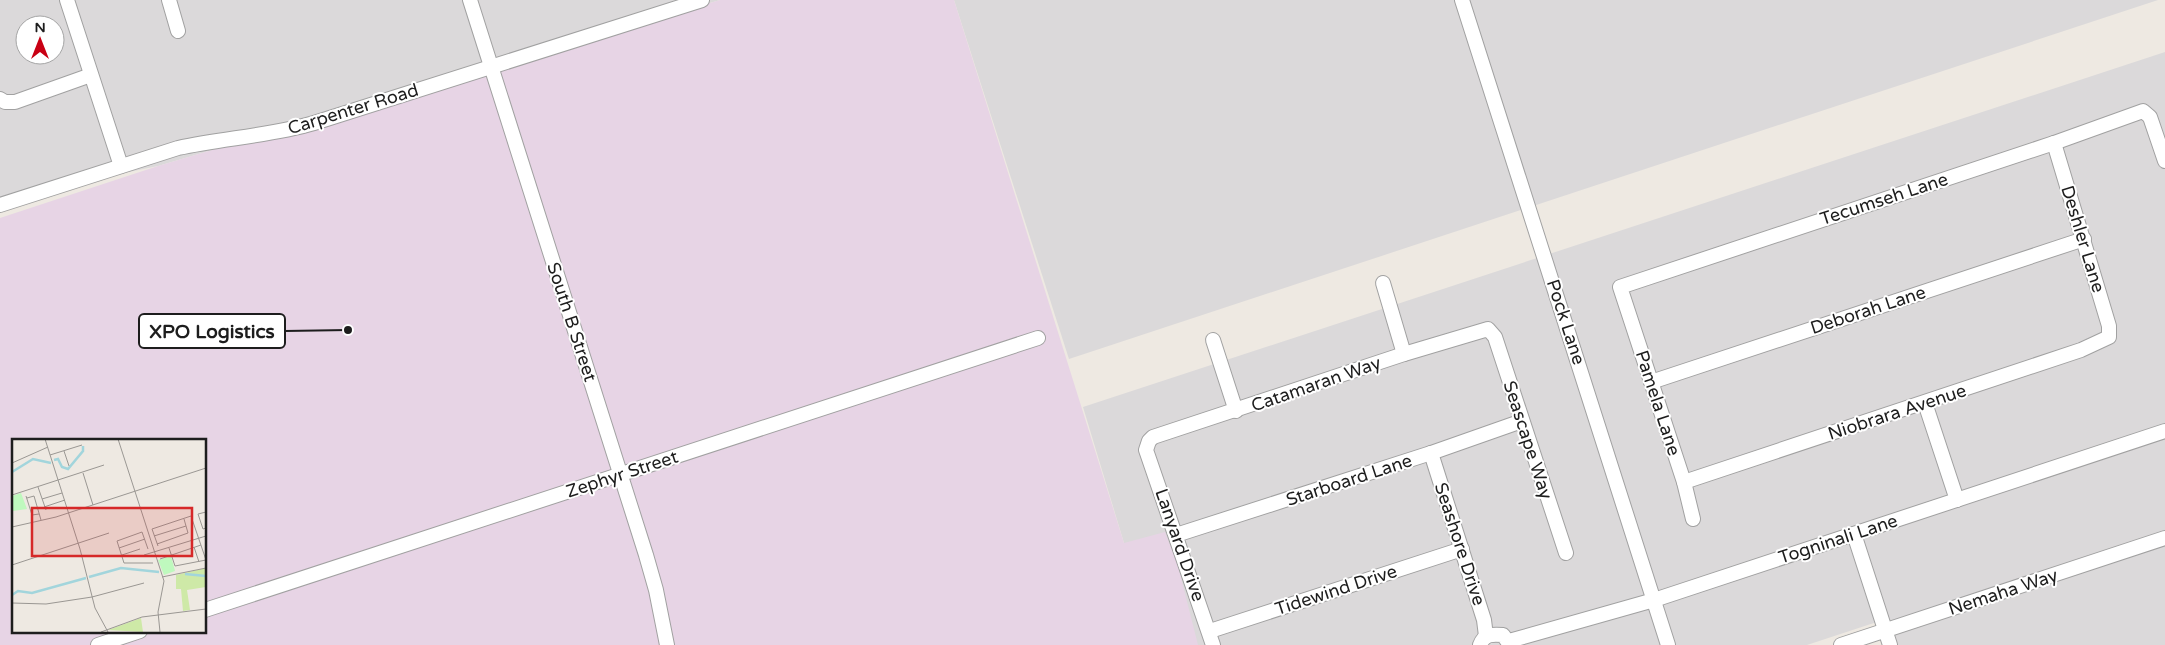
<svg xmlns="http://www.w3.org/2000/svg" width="2165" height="645" font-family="'Varela Round',sans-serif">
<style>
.residential{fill:#dbd9da;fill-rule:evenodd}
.industrial{fill:#e7d4e5;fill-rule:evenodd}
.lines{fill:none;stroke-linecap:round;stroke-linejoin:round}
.minor-casing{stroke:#a1a1a1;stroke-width:16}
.minor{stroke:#fff;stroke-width:14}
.labels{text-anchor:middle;stroke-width:4;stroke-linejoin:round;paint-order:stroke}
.street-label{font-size:18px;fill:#1d1d1d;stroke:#fff}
.inset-river{fill:none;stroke:#a2d5dc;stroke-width:2.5}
.inset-road{fill:none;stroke:#9a9793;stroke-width:1}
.view{fill:#d62828;fill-opacity:0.15;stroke:#d62828;stroke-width:2.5}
.inset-edge{fill:none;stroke:#1d1d1d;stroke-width:2.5}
.leader{fill:none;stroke:#1d1d1d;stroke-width:2}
.callout-dot{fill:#1d1d1d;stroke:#fff;stroke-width:2}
.callout{fill:#fff;stroke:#1d1d1d;stroke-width:2}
.callout-label{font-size:19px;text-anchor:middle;font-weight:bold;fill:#1d1d1d}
</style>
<rect width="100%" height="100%" fill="#eee9e2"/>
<g class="residential">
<path d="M0,0H720L158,166L0,198ZM25,25H55V55H25Z"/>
<polygon points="954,0 2158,0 1069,359"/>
<polygon points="2165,52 2165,645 1898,645 1889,618 1807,645 1196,645 1124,543 1083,407"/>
</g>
<path class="industrial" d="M720,0H954L1124,543L1165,532L1178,566L1198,645H0V218L158,166ZM14,440H205V631H14Z"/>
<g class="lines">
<defs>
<g id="minor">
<polyline points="67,0 121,166"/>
<polyline points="169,0 178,31"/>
<polyline points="470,0 646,555 656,590 667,645"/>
<polyline points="1462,0 1668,645"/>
<polyline points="0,99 5,102 15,102 91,75"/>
<path d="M0,205L178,148C223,138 270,136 314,123L702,0"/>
<polyline points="1383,283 1404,354"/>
<polyline points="1213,340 1236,411"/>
<polyline points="1651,382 2084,239"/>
<polyline points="1925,403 1957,500"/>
<polyline points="1431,453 1484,620 1486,636"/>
<polyline points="1684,482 2081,350 2109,337 2109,326 2054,143"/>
<polyline points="1693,519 1684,482 1620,287 2054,143 2143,111 2150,117 2165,161"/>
<polyline points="1854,534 1890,645"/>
<polyline points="1176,535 1431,453 1522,421"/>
<polyline points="205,610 1038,338"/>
<polyline points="1210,631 1462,549"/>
<polyline points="1509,641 1654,600 2165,431"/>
<polyline points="98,645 140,631"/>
<polyline points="1213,645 1146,450 1149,441 1153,437 1404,354 1488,329 1495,337 1566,553"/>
<path d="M1480,645C1484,634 1492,634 1503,635L1510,645"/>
<polyline points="1841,645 2165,538"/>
</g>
</defs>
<use href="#minor" class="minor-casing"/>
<use href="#minor" class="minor"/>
</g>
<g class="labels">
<g class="street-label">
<text transform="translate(353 109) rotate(-17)" y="6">Carpenter Road</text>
<text transform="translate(1884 199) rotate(-18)" y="6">Tecumseh Lane</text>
<text transform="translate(2083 239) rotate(73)" y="6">Deshler Lane</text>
<text transform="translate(1868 310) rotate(-18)" y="6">Deborah Lane</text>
<text transform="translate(572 322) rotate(72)" y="6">South B Street</text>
<text transform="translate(1566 322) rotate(72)" y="6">Pock Lane</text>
<text transform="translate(1316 384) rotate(-19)" y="6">Catamaran Way</text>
<text transform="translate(1658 403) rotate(72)" y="6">Pamela Lane</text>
<text transform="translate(1897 412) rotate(-18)" y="6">Niobrara Avenue</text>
<text transform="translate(1528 440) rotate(72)" y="6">Seascape Way</text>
<text transform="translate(622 474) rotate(-18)" y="6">Zephyr Street</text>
<text transform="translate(1349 480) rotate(-18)" y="6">Starboard Lane</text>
<text transform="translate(1838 539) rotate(-18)" y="6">Togninali Lane</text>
<text transform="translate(1460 544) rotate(72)" y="6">Seashore Drive</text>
<text transform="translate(1180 545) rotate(71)" y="6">Lanyard Drive</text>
<text transform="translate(1336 590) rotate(-18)" y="6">Tidewind Drive</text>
<text transform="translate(2003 592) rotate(-18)" y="6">Nemaha Way</text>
</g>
</g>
<g transform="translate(12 439)">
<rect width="194" height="194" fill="#eee9e2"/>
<path d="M194,129V148L175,151L178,171L171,172L169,150H164V136ZM129,179L131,193L96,191Z" fill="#cee9a7"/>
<path d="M9,54L15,70L1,72L0,57ZM159,117L163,132L152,136L146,121Z" fill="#bff9be"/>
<path class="inset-river" d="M42,21L46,20L50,28L56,30L71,12V7M0,33L21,20L39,24M173,135L194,137M77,138L109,129L147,133M0,156L6,152L20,154L74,139"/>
<path class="inset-road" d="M33,0L68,110L83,169L96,193M106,0L152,142L146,173L148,193M52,12L57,27M38,16L70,6M0,24L36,8M71,34L81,66M26,48L34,71M0,56L92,26M14,57L20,76L27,75M15,59L22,57L29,81M30,60L50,54M32,68L53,61M194,73L186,75L191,90L194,89M0,88L44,78L194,29M142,97L174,87M145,105L176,94L172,80M146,107L140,90L179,77L194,121M182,108L187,123M107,109L133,100M157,109L163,127L194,121M136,110L130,93L105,102L112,124H141M110,116L128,110M132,116L194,97M148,120L189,106M0,126L97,94M150,138L194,129M0,164L34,165L80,158L132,144M89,193L130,178L194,170"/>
<path class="view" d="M20,69H180V117H20Z"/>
<rect width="194" height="194" class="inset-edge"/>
</g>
<path class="leader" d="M348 330L285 331"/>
<circle class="callout-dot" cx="348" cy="330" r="5"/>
<rect class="callout" x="139" y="314" width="146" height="34" rx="5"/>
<g class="callout-label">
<text x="212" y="338">XPO Logistics</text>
</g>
<g transform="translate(40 40)"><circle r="24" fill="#ffffff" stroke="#a5a5a5"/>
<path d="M0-4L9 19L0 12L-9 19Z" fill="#c90014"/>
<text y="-8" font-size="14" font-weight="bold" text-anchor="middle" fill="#1d1d1d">N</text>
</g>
</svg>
